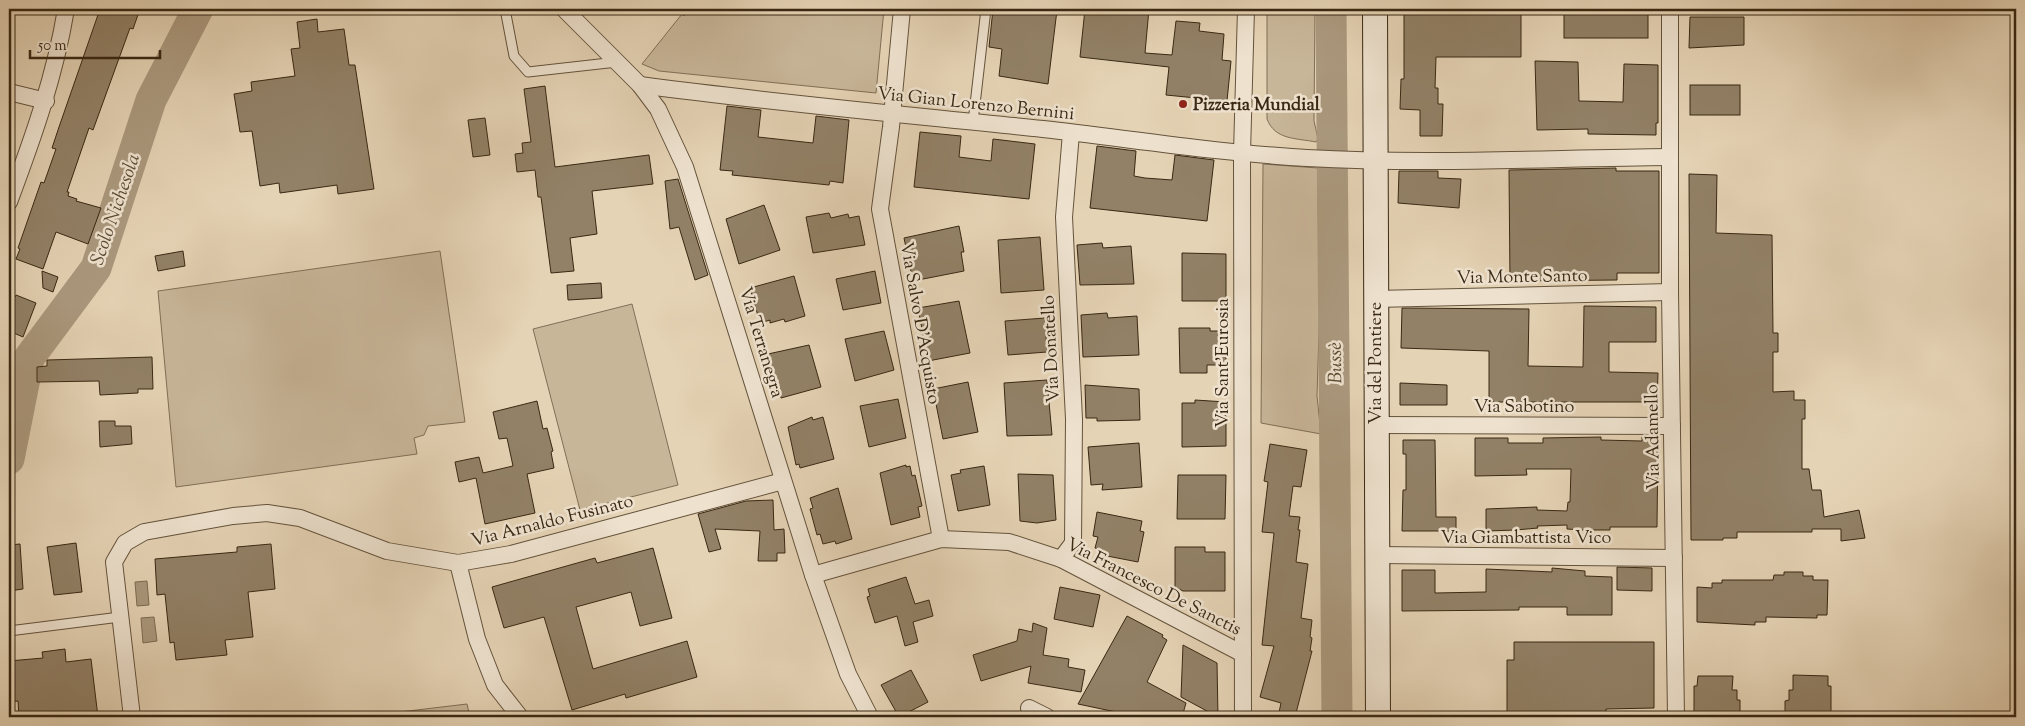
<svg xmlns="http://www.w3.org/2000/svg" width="2025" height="726" font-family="'Sorts Mill Goudy',serif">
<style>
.green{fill:#c8b699;stroke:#806f56}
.water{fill:#ab997e;stroke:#7d6c53}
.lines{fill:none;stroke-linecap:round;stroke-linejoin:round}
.river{stroke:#ab997e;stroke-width:31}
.building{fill:#928167;stroke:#392813}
.service-casing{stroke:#64533c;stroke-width:11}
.minor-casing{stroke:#64533c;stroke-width:18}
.secondary-casing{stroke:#392813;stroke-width:26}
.service{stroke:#eee2cf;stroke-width:9}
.minor{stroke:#eee2cf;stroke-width:16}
.secondary{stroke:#eee2cf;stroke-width:24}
.poi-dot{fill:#8f2418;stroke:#eee2cf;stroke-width:2}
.labels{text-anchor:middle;stroke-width:5;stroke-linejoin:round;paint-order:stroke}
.street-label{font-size:18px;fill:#392813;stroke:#eee2cf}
.poi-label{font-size:18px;font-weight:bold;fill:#392813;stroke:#eee2cf;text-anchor:start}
.water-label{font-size:19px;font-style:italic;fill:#5b4a33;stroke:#eee2cf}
</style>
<rect width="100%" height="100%" fill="#e5d3b5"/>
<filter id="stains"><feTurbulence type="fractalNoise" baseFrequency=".004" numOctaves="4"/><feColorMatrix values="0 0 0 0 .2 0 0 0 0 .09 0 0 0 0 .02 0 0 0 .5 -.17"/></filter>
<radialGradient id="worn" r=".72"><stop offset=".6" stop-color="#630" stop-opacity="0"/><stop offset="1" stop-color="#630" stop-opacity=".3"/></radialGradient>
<g class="green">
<polygon points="690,9 884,9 876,93 659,71 642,64 682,14 684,16"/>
<path d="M1267,9H1315L1314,121L1318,139L1316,142C1296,138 1275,140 1267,119Z"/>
<polygon points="1263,164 1318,168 1321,171 1318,200 1320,299 1317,396 1321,434 1261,423"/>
<polygon points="440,251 465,422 428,426 424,435 414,438 417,454 176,487 158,291"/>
<polygon points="632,304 678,485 580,510 533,329"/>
<polygon points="467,704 470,717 358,717"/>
</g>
<g class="water">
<polygon points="147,581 149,605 137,606 135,582"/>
<polygon points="154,617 157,641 143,643 141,618"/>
</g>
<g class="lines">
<g class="river">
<polyline points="1331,9 1337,717"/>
<polyline points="9,459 29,358 96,268 151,100 198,9"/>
</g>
</g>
<g class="building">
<polygon points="100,9 140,9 133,29 130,28 93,130 89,128 67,192 69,192 68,196 77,199 76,201 101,208 88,244 56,232 43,269 16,259 20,249 18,248 41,182 44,183 56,149 52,148 59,127"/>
<polygon points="993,9 1033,13 1034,9 1057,10 1048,84 999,76 1002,49 989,47"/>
<polygon points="1085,9 1149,9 1145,53 1172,55 1176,21 1200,23 1199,31 1224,34 1222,60 1231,61 1227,101 1166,95 1169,67 1080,57"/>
<polygon points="1404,9 1521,9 1521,57 1436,57 1435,88 1438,88 1438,104 1443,104 1442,136 1420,136 1420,110 1400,109 1401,79 1404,79"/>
<rect x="1564" y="9" width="84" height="29"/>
<polygon points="1690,17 1744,17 1744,45 1689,48"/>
<polygon points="317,19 318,32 344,29 349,65 355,65 374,189 338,194 337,185 280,193 279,183 260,186 252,131 240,132 234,94 252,91 251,82 295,76 291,49 300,48 297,22"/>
<polygon points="1535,61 1578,62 1579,101 1623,102 1624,64 1658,65 1658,123 1656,123 1656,135 1588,134 1588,129 1537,130"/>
<rect x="1690" y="85" width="50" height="30"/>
<polygon points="545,86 555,167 649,155 653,184 592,191 597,234 570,238 574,271 551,273 541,197 538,197 535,170 517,172 515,154 523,153 522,143 531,142 524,89"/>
<polygon points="727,106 761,110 758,137 813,143 816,116 849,120 843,183 830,181 829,185 732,175 733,171 720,170"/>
<polygon points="485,118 490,155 473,157 468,120"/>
<polygon points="920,132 961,136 959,157 991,161 993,139 1035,144 1029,199 914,187"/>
<polygon points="1097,146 1136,151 1134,176 1145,178 1172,180 1175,155 1214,160 1207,221 1090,208"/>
<polygon points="1616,168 1616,171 1659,171 1659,273 1617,273 1617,280 1510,281 1509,170"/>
<polygon points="1399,171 1438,171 1438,178 1461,179 1459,208 1398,203"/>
<polygon points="1689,174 1717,175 1716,233 1772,235 1773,333 1778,333 1778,352 1773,352 1773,392 1794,391 1794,400 1805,400 1805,419 1802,419 1802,469 1809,469 1812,490 1821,490 1824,517 1859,510 1865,538 1841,541 1841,529 1812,529 1812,532 1737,532 1737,538 1723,538 1723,540 1691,540"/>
<polygon points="678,179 708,275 695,280 679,227 670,229 665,181"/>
<polygon points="764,205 780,250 739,264 726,219"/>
<polygon points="829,213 831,218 848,214 849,218 859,216 865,245 813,253 806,217"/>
<polygon points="959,226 964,252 961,252 964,271 913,281 904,238"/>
<polygon points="1040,237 1044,290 1001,293 998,240"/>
<polygon points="1102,243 1103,248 1131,246 1134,284 1080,285 1077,245"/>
<polygon points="183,251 185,266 158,271 155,256"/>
<polygon points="1182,253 1226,254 1226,301 1182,301"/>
<polygon points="42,271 58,277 53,292 43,288"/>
<polygon points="875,271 881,303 843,310 836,279"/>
<polygon points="794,276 805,316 785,322 784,319 770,323 770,320 760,323 750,288"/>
<polygon points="601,283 602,298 568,300 567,285"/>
<polygon points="9,295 15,297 16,295 36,303 23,337 9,331"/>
<polygon points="959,301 970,353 928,361 918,308"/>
<polygon points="1584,306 1656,307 1656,342 1609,342 1609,372 1658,373 1657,402 1489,402 1489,351 1401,348 1402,308 1529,309 1528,366 1583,367"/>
<polygon points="1107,313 1108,318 1137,316 1139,355 1083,357 1081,315"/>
<polygon points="1045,318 1047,352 1008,355 1005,321"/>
<polygon points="1179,328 1210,328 1210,331 1226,331 1226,365 1207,365 1207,373 1180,373"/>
<polygon points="884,331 894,370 855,381 845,339"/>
<polygon points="809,345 821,387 781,398 780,393 777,394 768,354"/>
<polygon points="152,357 153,389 138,389 138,393 100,395 99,381 37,382 37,367 47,366 47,360"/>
<polygon points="1047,380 1052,435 1007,436 1004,383"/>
<polygon points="968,382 978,432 943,439 933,389"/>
<polygon points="1400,383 1447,385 1447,405 1400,405"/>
<polygon points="1085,385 1139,389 1140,420 1097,421 1097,418 1086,418"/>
<polygon points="898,399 906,438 869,447 860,406"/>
<polygon points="1195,400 1226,402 1226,446 1182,447 1182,403 1195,403"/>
<polygon points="537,401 543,429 547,428 553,451 551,452 554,468 527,474 535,513 485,524 476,478 459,482 455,462 479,457 483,473 513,466 507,438 499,439 493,412"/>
<polygon points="812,417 813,420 823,417 834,459 800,468 799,464 796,465 788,427"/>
<polygon points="99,421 115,421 115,426 131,426 132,444 100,447"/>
<polygon points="1601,437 1601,440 1642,441 1642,437 1658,437 1657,527 1610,527 1610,530 1582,530 1567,529 1567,525 1537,526 1538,528 1516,530 1486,531 1486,509 1537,507 1537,510 1567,511 1568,502 1570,502 1571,469 1526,469 1527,475 1475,476 1475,438 1508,438 1508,443 1543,443 1543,438"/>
<polygon points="1403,440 1435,440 1436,517 1456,517 1456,531 1402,531 1403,490 1406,490 1406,454 1403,454"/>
<polygon points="1139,443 1142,487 1102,490 1103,484 1091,485 1088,447"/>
<polygon points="1270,444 1307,450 1301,487 1293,486 1289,516 1300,517 1298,530 1300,530 1296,562 1308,564 1301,618 1312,620 1310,637 1312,638 1310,651 1312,651 1295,717 1278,717 1281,703 1260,697 1274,646 1262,645 1274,533 1262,532 1268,482 1264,481"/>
<polygon points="906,465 906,467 910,466 912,476 915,475 922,506 918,507 920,517 891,525 880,473"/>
<polygon points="984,466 990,505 958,511 951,475 961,473 960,470"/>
<polygon points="1018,474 1053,475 1056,520 1037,523 1020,521"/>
<polygon points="1178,475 1226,475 1225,519 1177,519"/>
<polygon points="838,488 852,539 836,544 835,541 823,544 820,534 817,535 810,509 813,508 810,498"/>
<polygon points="773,500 774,530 784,529 785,553 777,553 777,561 758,561 760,531 715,529 721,549 709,552 698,514 746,501"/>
<polygon points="1097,512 1142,521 1140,531 1144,532 1138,562 1102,555 1103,550 1095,548 1098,537 1093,536"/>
<polygon points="76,543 82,592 54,595 47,547"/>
<polygon points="20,544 23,589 9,591 9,545"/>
<polygon points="271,544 275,589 248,592 253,637 225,640 227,655 176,660 174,642 170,643 165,594 157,595 155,559 237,552 237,547"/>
<polygon points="1175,547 1205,547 1205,552 1225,552 1225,591 1183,591 1175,587"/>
<polygon points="653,548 672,618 640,626 631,592 576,607 593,669 687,641 697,677 626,698 625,694 572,710 544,617 504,628 492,587 595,558 597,563"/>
<polygon points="1617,567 1652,568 1652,591 1617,590"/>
<polygon points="1552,568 1585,571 1585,576 1612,577 1612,615 1567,615 1567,607 1519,607 1519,610 1402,611 1402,570 1435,570 1435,593 1486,592 1486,569 1552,572"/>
<polygon points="1784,572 1803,572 1803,576 1813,576 1813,580 1828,580 1827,615 1817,615 1817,618 1766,617 1766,622 1755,622 1755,625 1697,622 1697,587 1712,588 1712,583 1722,583 1722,580 1773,580 1774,575 1784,575"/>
<polygon points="906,577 915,604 929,600 933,616 913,622 918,642 905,646 897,616 875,623 867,597 870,596 868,589"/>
<polygon points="1060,587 1100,595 1093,627 1054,619"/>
<polygon points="1127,616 1163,635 1162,637 1167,640 1147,682 1186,703 1182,717 1115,717 1116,712 1078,704"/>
<polygon points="1033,623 1047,628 1043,655 1069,659 1068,667 1085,670 1081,692 1028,683 1031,666 981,681 973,655 1017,641 1019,629 1032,632"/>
<polygon points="1514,642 1654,642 1654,708 1606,709 1606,717 1507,717 1507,660 1514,660"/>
<polygon points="1183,645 1217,663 1218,717 1181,697"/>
<polygon points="65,649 66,662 91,659 98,717 19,717 18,701 9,702 9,661 43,658 42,652"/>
<polygon points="911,670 928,702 899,717 881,685"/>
<polygon points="1793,675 1828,676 1828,686 1831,686 1831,717 1785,717 1785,701 1789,700 1789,690 1793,690"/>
<polygon points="1698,676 1733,676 1732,690 1737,690 1737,700 1740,700 1740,717 1694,717 1694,686 1697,686"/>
</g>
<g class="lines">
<defs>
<g id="service">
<polyline points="505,9 514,56 528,72 617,62"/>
<polyline points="973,122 986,9"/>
<polyline points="9,631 120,617"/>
</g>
<g id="minor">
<polyline points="564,9 640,85 658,109 685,167 813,575 848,674 870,717"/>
<polyline points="902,9 891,127 880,209 941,539"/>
<polyline points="1670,9 1670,292 1676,717"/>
<path d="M640,85C775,103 909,115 1043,129C1131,139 1219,153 1307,158C1428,165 1550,158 1670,157"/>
<polyline points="9,92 46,101"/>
<path d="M9,202C33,138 55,76 66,9"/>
<polyline points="1375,299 1670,292"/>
<polyline points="1376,425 1672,426"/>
<polyline points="1378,555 1674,558"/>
<polyline points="1061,559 1073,543 1074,419 1064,217 1071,133"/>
<polyline points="458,563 477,639 495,685 520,717"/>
<polyline points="813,575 941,539 1009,542 1061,559 1243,654"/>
<polyline points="1029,708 1047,717"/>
<polyline points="132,717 114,562 125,543 144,532 233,516 267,513 300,518 387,551 458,563 511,554 783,481"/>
<polyline points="1243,717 1242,153 1246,9"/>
</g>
<polyline id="secondary" points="1375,9 1378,717"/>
</defs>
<use href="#service" class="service-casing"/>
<use href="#minor" class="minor-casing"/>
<use href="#secondary" class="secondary-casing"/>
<use href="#service" class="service"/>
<use href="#minor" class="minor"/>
<use href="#secondary" class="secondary"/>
</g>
<circle class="poi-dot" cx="1183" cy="104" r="5"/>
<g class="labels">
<g class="street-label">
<text transform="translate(976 103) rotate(6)" y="6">Via Gian Lorenzo Bernini</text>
<text transform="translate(1522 276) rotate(-1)" y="6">Via Monte Santo</text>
<text transform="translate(921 323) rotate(80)" y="6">Via Salvo D'Acquisto</text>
<text transform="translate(762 342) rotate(73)" y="6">Via Terranegra</text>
<text transform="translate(1050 349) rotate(-93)" y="6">Via Donatello</text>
<text transform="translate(1222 363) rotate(-90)" y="6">Via Sant'Eurosia</text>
<text transform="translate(1375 363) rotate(-90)" y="6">Via del Pontiere</text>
<text x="1524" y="412">Via Sabotino</text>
<text transform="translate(1652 437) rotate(-91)" y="6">Via Adamello</text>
<text transform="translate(552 520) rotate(-14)" y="6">Via Arnaldo Fusinato</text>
<text x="1526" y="543">Via Giambattista Vico</text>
<text transform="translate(1154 586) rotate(27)" y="6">Via Francesco De Sanctis</text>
</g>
<g class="poi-label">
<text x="1193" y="110">Pizzeria Mundial</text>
</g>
<g class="water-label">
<text transform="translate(114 209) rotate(-71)" y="7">Scolo Nichesola</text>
<text transform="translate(1334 363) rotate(-91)" y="7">Bussè</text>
</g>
</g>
<rect width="2025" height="726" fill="none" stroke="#e5d3b5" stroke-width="30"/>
<rect x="10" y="10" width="2005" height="706" fill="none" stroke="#392813" stroke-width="2.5"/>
<rect x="15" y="15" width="1995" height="696" fill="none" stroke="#392813"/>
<path d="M30 50v8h130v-8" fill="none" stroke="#392813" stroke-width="2.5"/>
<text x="38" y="50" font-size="15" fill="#392813" stroke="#eee2cf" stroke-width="4" paint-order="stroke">50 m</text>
<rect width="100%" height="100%" filter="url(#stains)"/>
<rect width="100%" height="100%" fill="url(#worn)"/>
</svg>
